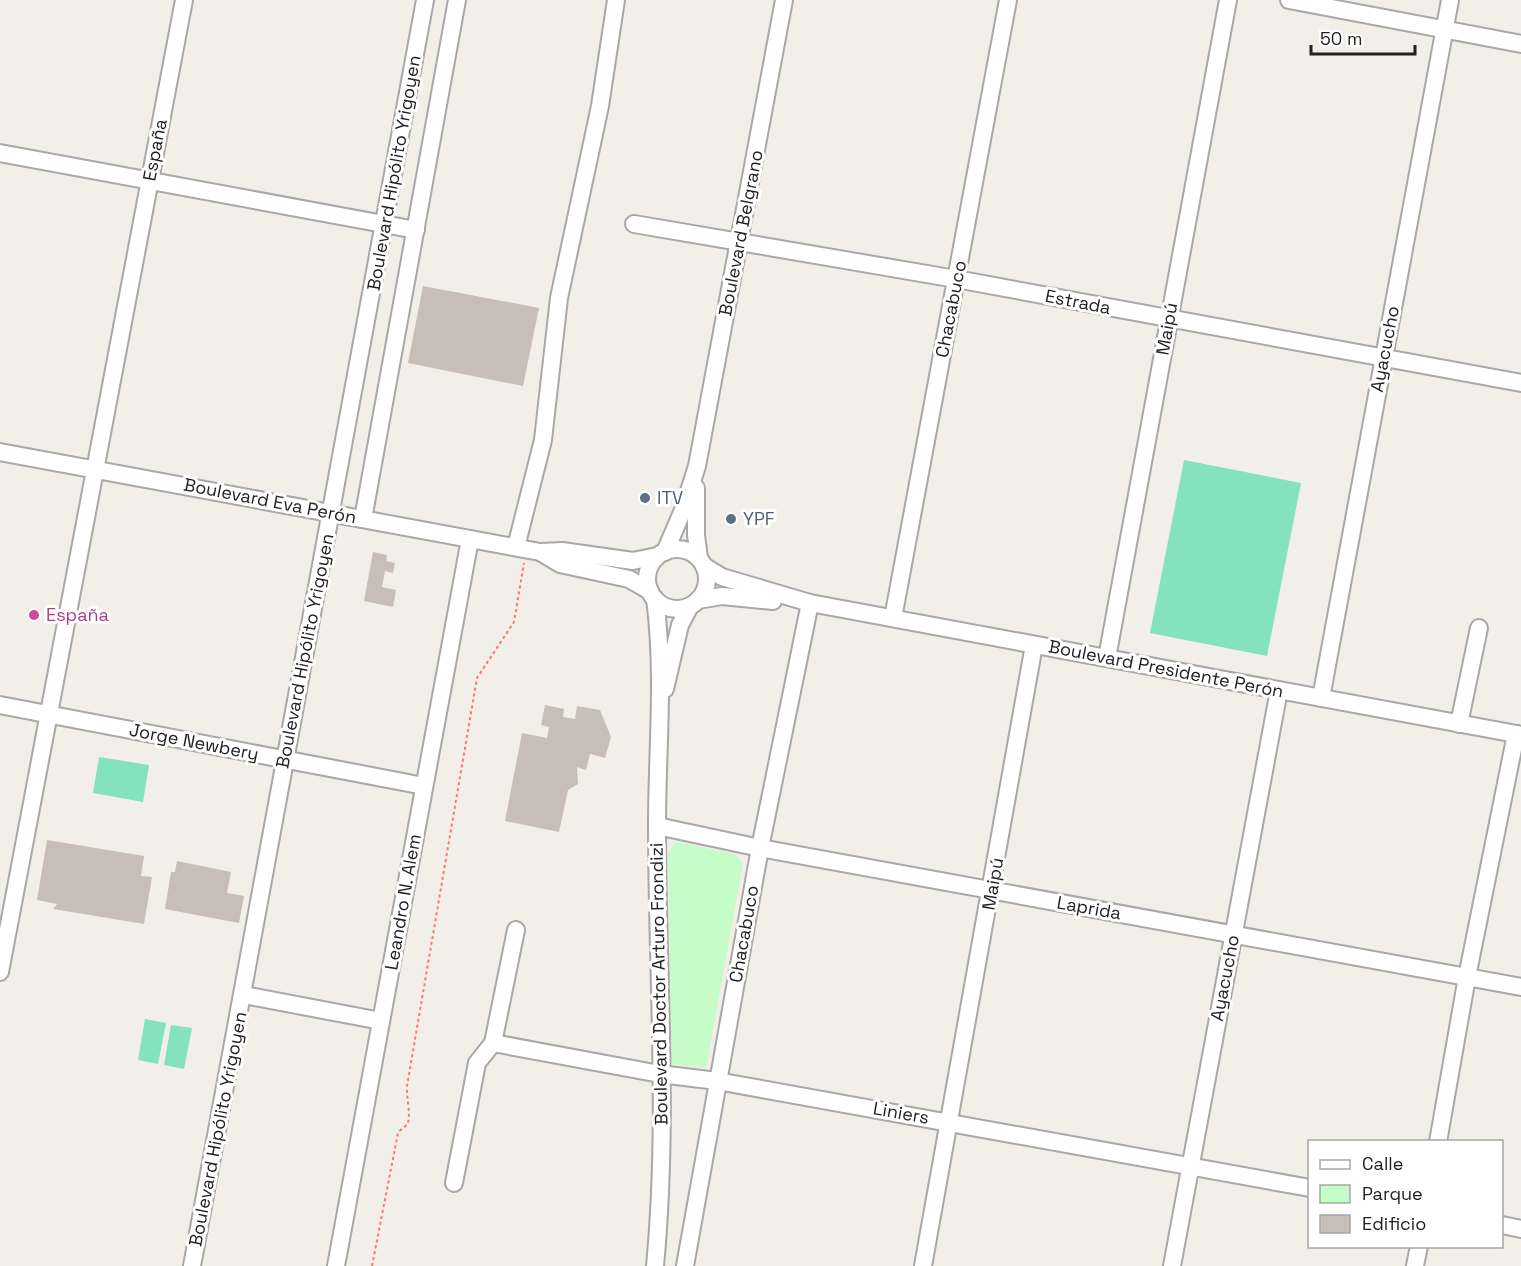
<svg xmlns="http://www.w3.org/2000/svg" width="1521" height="1266" font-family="'Space Grotesk',sans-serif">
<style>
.park{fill:#c5fcc7}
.pitch{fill:#84e3bb}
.building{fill:#c7beb7}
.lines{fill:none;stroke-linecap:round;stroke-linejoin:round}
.minor-casing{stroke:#a8a8a8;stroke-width:20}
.path{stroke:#ff766c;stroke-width:2;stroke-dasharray:3 3;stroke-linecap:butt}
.minor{stroke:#fff;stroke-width:16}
.service-dot{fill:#5c6f8a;stroke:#fff;stroke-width:2}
.hotel-dot{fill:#d1479c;stroke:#fff;stroke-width:2}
.labels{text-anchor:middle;stroke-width:6;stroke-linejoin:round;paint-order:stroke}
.street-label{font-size:18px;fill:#212121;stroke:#fff}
.service-label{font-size:18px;fill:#4e5e75;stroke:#fff;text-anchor:start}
.hotel-label{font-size:18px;fill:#b23c85;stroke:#fff;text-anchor:start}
</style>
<rect width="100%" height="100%" fill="#f2eee8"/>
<polygon class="park" points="676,842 735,854 743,863 706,1068 672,1064 668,853"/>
<g class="pitch">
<polygon points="1184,460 1301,483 1267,656 1150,633"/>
<polygon points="99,757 149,765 143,802 93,793"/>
<polygon points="145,1019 166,1023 158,1064 138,1060"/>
<polygon points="171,1025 192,1028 184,1069 164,1065"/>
</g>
<g class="building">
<polygon points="423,286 539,308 523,386 408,363"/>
<polygon points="373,552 387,555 386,561 395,563 393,573 385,571 382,587 396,590 393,607 364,601"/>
<polygon points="545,705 564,709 563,717 575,719 577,706 600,710 611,737 605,758 590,754 586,770 577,767 578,784 568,790 559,832 505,821 522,733 547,738 549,727 541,725"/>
<polygon points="47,840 144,856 141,876 152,877 144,924 53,909 57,904 37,900"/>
<polygon points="177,861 231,872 227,893 244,896 239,923 165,909 171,872 175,872"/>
</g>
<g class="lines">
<defs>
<g id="minor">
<polyline points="1289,0 1521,44"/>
<polyline points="0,153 416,230"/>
<polyline points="634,224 956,279 1521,383"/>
<polyline points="0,452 540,552 562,551 633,561 657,556"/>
<polyline points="696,488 696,535 699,558"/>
<polyline points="363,519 457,0"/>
<polyline points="516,547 543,440 559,298 600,106 616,0"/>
<circle cx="677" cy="579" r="30"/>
<polyline points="540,552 560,564 629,579 650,591"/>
<polyline points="665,552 683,510 697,466 784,0"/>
<polyline points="704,566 722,577 810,603 1521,735"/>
<path d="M655,599C665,674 657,750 657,825C657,972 669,1120 655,1266"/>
<polyline points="698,600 722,596 773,601"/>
<polyline points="893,618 1008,0"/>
<polyline points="1107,658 1228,0"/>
<polyline points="665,689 680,625 690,606"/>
<polyline points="1321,698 1450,0"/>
<polyline points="0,705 424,786"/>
<polyline points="1459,724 1479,628"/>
<polyline points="657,826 760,848 1521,987"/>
<polyline points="0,972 184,0"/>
<polyline points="244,995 381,1021"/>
<polyline points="493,1043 660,1074 717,1081 1310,1188"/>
<polyline points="1438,1142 1467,977 1516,734"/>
<polyline points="454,1183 477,1063 493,1043 516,930"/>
<polyline points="1502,1225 1521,1229"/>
<polyline points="192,1266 425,0"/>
<polyline points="336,1266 470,539"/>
<polyline points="685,1266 760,848 810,603"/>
<polyline points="923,1266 1034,645"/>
<polyline points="1172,1266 1279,690"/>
<polyline points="1415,1266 1419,1246"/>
</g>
</defs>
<use href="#minor" class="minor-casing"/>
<path class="path" d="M372,1266L398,1133C401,1128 407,1127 408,1122C411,1116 406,1095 407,1086L477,678L514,622L524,563"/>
<use href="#minor" class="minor"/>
</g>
<g class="service-dot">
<circle cx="645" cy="498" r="6"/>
<circle cx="731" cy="519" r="6"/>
</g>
<circle class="hotel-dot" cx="34" cy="615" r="6"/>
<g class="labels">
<g class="street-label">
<text transform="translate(155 150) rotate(-79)" y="6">España</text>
<text transform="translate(394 173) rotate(-80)" y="6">Boulevard Hipólito Yrigoyen</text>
<text transform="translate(741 233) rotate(-79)" y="6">Boulevard Belgrano</text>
<text transform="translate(1078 302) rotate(11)" y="6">Estrada</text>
<text transform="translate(951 309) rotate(-79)" y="6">Chacabuco</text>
<text transform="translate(1167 329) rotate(-80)" y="6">Maipú</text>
<text transform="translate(1385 349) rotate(-79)" y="6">Ayacucho</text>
<text transform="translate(270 501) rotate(11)" y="6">Boulevard Eva Perón</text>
<text transform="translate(305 651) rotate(-79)" y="6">Boulevard Hipólito Yrigoyen</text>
<text transform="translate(1166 669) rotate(11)" y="6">Boulevard Presidente Perón</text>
<text transform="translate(194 742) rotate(11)" y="6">Jorge Newbery</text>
<text transform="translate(993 884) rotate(-80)" y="6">Maipú</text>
<text transform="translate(403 902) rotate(-80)" y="6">Leandro N. Alem</text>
<text transform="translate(1089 908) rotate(10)" y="6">Laprida</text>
<text transform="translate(744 934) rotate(-80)" y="6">Chacabuco</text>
<text transform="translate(1225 978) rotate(-79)" y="6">Ayacucho</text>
<text transform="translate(659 984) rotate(-91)" y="6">Boulevard Doctor Arturo Frondizi</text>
<text transform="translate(901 1113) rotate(10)" y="6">Liniers</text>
<text transform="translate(218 1129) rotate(-79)" y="6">Boulevard Hipólito Yrigoyen</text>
</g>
<g class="service-label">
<text x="657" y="504">ITV</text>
<text x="743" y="525">YPF</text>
</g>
<g class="hotel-label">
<text x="46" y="621">España</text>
</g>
</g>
<rect x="1308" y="1140" width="195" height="108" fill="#ffffff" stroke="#a6a6a6" stroke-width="1.5"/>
<rect x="1320" y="1160" width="30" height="9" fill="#ffffff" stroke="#a6a6a6" stroke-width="1.5"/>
<text x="1362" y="1170" font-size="18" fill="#212121">Calle</text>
<rect x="1320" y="1185" width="30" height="18" fill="#c5fcc7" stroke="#a6a6a6" stroke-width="1.5"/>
<text x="1362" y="1200" font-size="18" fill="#212121">Parque</text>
<rect x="1320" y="1215" width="30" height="18" fill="#c7beb7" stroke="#a6a6a6" stroke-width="1.5"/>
<text x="1362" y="1230" font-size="18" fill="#212121">Edificio</text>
<path d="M1311 45v9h104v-9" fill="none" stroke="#212121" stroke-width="3"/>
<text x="1320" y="45" font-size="18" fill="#212121" stroke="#ffffff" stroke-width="4.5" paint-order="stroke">50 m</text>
</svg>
